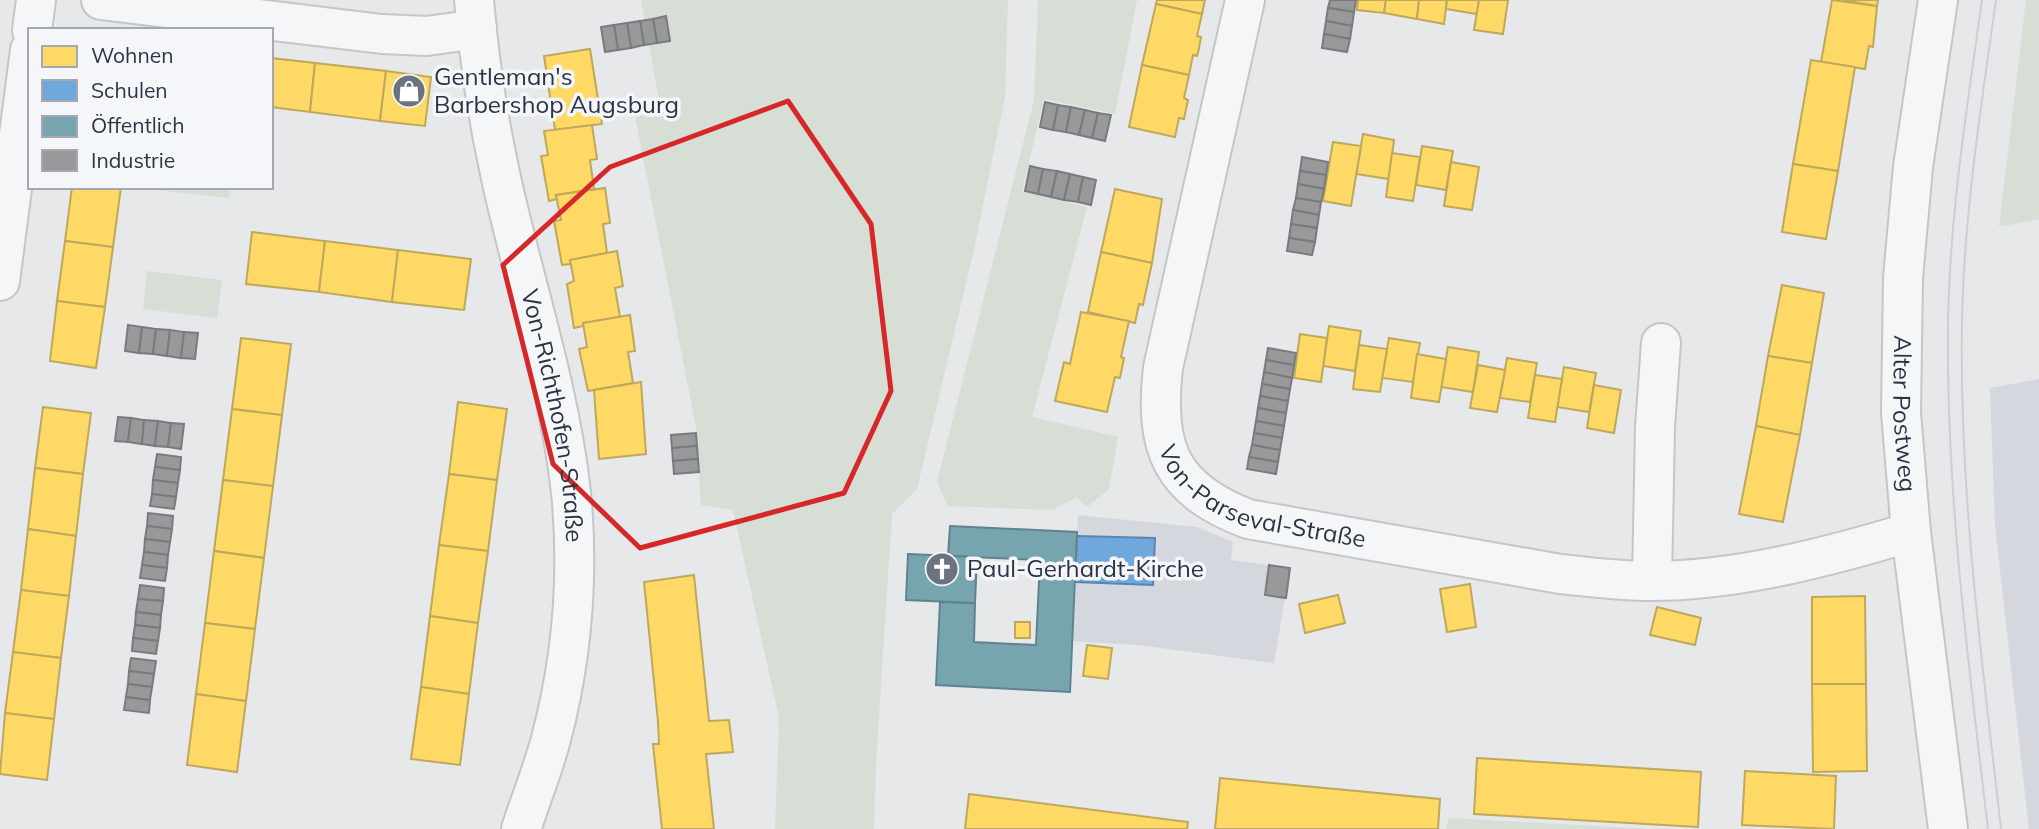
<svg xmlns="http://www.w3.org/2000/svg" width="2039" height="829" font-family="Mulish,sans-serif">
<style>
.built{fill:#d4d7dd}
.green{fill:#d6ded6}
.homes{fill:#ffd966;stroke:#bfa85c;stroke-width:2}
.schools{fill:#6fa8dc;stroke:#5b85af;stroke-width:2}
.public{fill:#76a5af;stroke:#60838f;stroke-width:2}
.industry{fill:#999;stroke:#787b80;stroke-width:2}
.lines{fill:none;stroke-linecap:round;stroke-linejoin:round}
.minor-casing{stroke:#c4c6c8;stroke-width:42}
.minor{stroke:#f5f6f7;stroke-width:38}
.tram{stroke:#cecfd2;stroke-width:2}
.marked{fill:none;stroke:#d62828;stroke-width:5;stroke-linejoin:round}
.labels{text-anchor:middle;stroke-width:7;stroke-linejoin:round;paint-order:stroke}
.poi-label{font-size:24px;fill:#2b3445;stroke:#f4f6f9;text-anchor:start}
.street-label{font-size:24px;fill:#2b3445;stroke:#f4f6f9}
</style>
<rect width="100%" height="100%" fill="#e6e8ea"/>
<g class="built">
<polygon points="2039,379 2039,829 2029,829 1995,525 1990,388"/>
<polygon points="1078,515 1197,527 1233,542 1231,560 1290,568 1274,663 1138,645 1072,641"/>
</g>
<g class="green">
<polygon points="641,0 1008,0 1005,97 973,254 917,489 892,514 876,763 874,829 775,829 779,718 733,510 701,505 696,427 633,106 659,100"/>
<polygon points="1038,0 1137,0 1115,114 1044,99 1022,192 1087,207 1032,417 1118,437 1109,489 1087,507 1076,497 1053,510 948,506 937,482 1034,100"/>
<polygon points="2026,0 2039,0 2039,219 1999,227"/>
<polygon points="156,187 230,187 229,198 156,190"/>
<polygon points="147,271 222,280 217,318 143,309"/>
<polygon points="1449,818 1654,829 1446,829"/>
</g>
<g class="homes">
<polygon points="1157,0 1205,0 1202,14 1156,4"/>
<polygon points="1358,0 1386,0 1384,13 1357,10"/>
<polygon points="1386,0 1419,0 1417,19 1384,13"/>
<polygon points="1419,0 1447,0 1444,24 1417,19"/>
<polygon points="1447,0 1479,0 1477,14 1446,9"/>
<polygon points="1479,0 1508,0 1503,34 1474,30"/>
<polygon points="1832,0 1877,6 1873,47 1869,46 1865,69 1821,62"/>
<polygon points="1842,0 1878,0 1877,6"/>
<polygon points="1156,4 1202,14 1197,36 1201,37 1199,48 1197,56 1193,55 1189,75 1142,65"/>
<polygon points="590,49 602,124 555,130 544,56"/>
<polygon points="271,58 315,63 310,112 271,107"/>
<polygon points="1811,60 1855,67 1838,171 1793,164"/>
<polygon points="315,63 386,71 380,121 310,112"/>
<polygon points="1142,65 1189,75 1184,98 1188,100 1186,109 1184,119 1179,118 1175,137 1129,127"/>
<polygon points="386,71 431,77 425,126 380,121"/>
<polygon points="592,125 597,159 590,160 594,189 556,195 557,199 549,201 541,156 548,155 544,131"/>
<polygon points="1363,134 1394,140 1389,179 1356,174"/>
<polygon points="1333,142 1361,146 1351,206 1323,201"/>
<polygon points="1422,146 1453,151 1446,190 1416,185"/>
<polygon points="1392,153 1420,157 1413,201 1386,197"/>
<polygon points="1451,162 1479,167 1472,210 1444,206"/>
<polygon points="1793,164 1838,171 1826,239 1782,232"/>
<polygon points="72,187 121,187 113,247 65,241"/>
<polygon points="605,188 610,223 603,224 607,253 570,260 570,264 562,265 554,221 561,220 556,195"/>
<polygon points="1115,189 1162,199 1152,263 1101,252"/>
<polygon points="252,232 325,241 319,292 246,284"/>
<polygon points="65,241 113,247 105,307 57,301"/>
<polygon points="325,241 398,250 392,302 319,292"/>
<polygon points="398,250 471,259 464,310 392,302"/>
<polygon points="617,251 623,286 615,288 620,317 583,323 583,326 574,328 567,284 574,281 570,260"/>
<polygon points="1101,252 1152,263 1143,305 1139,304 1135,323 1088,312"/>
<polygon points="1782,285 1824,293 1812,363 1768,356"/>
<polygon points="57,301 105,307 96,368 50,361"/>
<polygon points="1081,312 1129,321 1121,357 1124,358 1120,378 1115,377 1107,412 1055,401 1064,362 1070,364"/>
<polygon points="630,315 635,351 628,352 633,383 588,391 579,349 587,347 583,323"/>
<polygon points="1329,326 1361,331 1355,371 1323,366"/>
<polygon points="1300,334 1327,338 1321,382 1294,378"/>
<polygon points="241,338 291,344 282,415 232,409"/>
<polygon points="1389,338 1420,343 1413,382 1382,378"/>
<polygon points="1359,345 1387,349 1380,392 1353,389"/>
<polygon points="1448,347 1479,352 1473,392 1441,387"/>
<polygon points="1417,354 1446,359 1439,402 1411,398"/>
<polygon points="1768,356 1812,363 1800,435 1756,426"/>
<polygon points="1507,358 1537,363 1530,402 1500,398"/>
<polygon points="1478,365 1505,370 1497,412 1470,408"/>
<polygon points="1564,367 1596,373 1589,412 1557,407"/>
<polygon points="1535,375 1562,379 1555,422 1528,418"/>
<polygon points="641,382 646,454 599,459 594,390"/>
<polygon points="1594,385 1621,390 1614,433 1587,428"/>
<polygon points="458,402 507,409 497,480 449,474"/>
<polygon points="43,407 91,413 83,474 35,468"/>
<polygon points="232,409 282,415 273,486 223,480"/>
<polygon points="1756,426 1800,435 1783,522 1739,514"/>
<polygon points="35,468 83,474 76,536 28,529"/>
<polygon points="449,474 497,480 488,551 439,545"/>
<polygon points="223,480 273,486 264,558 214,551"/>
<polygon points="28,529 76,536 69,596 21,590"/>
<polygon points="439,545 488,551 478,623 430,616"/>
<polygon points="214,551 264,558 255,629 205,623"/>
<polygon points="694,575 709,721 729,720 733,752 706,754 714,829 662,829 653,744 659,744 658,722 644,582"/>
<polygon points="1470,584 1476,627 1447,632 1440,589"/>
<polygon points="21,590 69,596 61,658 13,652"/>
<polygon points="1338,595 1345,623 1305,633 1299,604"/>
<polygon points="1865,596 1866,684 1812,684 1812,597"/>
<polygon points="1657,607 1701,618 1695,645 1650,635"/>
<polygon points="430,616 478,623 469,694 421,687"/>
<rect x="1015" y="622" width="15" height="16"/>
<polygon points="205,623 255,629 246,701 196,694"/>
<polygon points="1087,645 1112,648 1108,679 1083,676"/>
<polygon points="13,652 61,658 54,719 5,713"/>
<polygon points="1812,684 1866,684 1867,771 1813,772"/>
<polygon points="421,687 469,694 460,765 411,759"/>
<polygon points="196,694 246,701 237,772 187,765"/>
<polygon points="5,713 54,719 47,780 0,774"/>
<polygon points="1477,758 1701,772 1698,827 1474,814"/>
<polygon points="1745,771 1836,776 1834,829 1742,825"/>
<polygon points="1220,778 1440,799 1438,829 1215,829"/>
<polygon points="969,794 1188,822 1187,829 965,829"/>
</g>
<polygon class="schools" points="1077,536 1155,538 1153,585 1075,582"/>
<g class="public">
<polygon points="950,526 1077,532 1070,692 936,685 940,602 975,603 974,642 1036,645 1040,560 948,556"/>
<polygon points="908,554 977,557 975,603 906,600"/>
</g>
<g class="industry">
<polygon points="1330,0 1356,0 1354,12 1328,8"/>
<polygon points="1328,8 1354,12 1352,26 1326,21"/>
<polygon points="666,16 670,41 657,43 653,19"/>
<polygon points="653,19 657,43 644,45 640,21"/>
<polygon points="640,21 644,45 631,48 627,23"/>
<polygon points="1326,21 1352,26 1350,39 1324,34"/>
<polygon points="627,23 631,48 618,50 614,25"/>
<polygon points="614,25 618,50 605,52 601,27"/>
<polygon points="1324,34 1350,39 1347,52 1322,48"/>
<polygon points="1045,102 1058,105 1053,130 1040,127"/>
<polygon points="1058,105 1071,107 1066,132 1053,130"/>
<polygon points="1071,107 1085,110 1079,135 1066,132"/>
<polygon points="1085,110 1098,113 1092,138 1079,135"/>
<polygon points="1098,113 1111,115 1105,141 1092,138"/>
<polygon points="1302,157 1328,162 1326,175 1300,171"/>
<polygon points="1030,166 1043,169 1038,194 1025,191"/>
<polygon points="1043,169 1057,171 1051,197 1038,194"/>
<polygon points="1057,171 1070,174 1064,200 1051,197"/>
<polygon points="1300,171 1326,175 1324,189 1298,184"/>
<polygon points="1070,174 1083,177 1078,202 1064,200"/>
<polygon points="1083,177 1096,180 1091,205 1078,202"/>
<polygon points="1298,184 1324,189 1321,202 1296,198"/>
<polygon points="1296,198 1321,202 1319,215 1293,210"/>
<polygon points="1293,210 1319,215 1317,228 1291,224"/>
<polygon points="1291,224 1317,228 1315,242 1289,238"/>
<polygon points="1289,238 1315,242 1312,255 1287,251"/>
<polygon points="128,325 142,327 139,353 125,351"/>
<polygon points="142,327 156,329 153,354 139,353"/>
<polygon points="156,329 170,330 167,356 153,354"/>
<polygon points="170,330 184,332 181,358 167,356"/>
<polygon points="184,332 198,333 195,359 181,358"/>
<polygon points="1268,348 1296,353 1294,365 1266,360"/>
<polygon points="1266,360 1294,365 1292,378 1264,372"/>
<polygon points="1264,372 1292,378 1290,389 1262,384"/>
<polygon points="1262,384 1290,389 1288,401 1260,396"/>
<polygon points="1260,396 1288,401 1286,413 1258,408"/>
<polygon points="1258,408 1286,413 1284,426 1256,421"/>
<polygon points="118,417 131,418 128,442 115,441"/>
<polygon points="131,418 144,420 142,444 128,442"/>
<polygon points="144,420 158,421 155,446 142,444"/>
<polygon points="158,421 171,423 168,447 155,446"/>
<polygon points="1256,421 1284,426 1282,438 1254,433"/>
<polygon points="171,423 184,424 181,449 168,447"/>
<polygon points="696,433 697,446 672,448 671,435"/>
<polygon points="1254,433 1282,438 1280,450 1252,445"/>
<polygon points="1252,445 1280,450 1278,462 1249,457"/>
<polygon points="697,446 698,459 673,461 672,448"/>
<polygon points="157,454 181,457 180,470 155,467"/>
<polygon points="1249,457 1278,462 1276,474 1247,469"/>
<polygon points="698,459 699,472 674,474 673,461"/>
<polygon points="155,467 180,470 178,483 153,480"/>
<polygon points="153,480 178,483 176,497 152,494"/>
<polygon points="152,494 176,497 174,509 150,506"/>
<polygon points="148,513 173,516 172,529 147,526"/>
<polygon points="147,526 172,529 170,542 145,539"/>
<polygon points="145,539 170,542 168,555 144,552"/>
<polygon points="144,552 168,555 167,568 142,565"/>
<polygon points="142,565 167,568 165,581 140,578"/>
<polygon points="1269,565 1290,568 1286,598 1265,595"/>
<polygon points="140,585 164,588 163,601 138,599"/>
<polygon points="138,599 163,601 161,615 136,612"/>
<polygon points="136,612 161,615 160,628 135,625"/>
<polygon points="135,625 160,628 158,641 133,638"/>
<polygon points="133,638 158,641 156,654 132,651"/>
<polygon points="131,658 156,661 154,674 129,671"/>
<polygon points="129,671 154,674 152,687 128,684"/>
<polygon points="128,684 152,687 150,700 126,697"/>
<polygon points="126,697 150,700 149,713 124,710"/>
</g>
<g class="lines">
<defs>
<g id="minor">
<polyline points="101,0 382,34 427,36 477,29"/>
<path id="s1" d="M474,0C479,60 488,119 501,178C524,283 559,385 571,492C579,574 572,659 551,739C543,769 531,799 521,829"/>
<path id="s2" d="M1245,0L1163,368C1154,448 1170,489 1248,519L1560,574C1590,577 1620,581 1650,581C1737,581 1828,557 1911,532"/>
<path id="s3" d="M1938,0L1913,167L1903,278L1901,413L1911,532L1948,829"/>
<polyline points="32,30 36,0"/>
<polyline points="0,281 30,50"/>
<polyline points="1652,581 1655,427 1661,343"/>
</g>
</defs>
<use href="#minor" class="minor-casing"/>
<use href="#minor" class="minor"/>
<g class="tram">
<path d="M1982,0C1967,107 1950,213 1948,322C1946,492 1968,660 1988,829"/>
<path d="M1996,0C1981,107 1964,213 1962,322C1959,492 1982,660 2001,829"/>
</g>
</g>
<path class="marked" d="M788,101L871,224L891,391L844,493L640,548L553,464L503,265L610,167Z"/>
<defs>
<symbol id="shop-disc" viewBox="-11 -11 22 22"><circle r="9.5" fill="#6c737f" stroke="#f4f6f9"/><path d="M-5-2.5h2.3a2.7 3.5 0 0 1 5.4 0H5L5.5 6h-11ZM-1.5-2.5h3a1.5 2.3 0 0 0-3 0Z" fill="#fff"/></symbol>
<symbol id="church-disc" viewBox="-11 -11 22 22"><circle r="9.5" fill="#6c737f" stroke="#f4f6f9"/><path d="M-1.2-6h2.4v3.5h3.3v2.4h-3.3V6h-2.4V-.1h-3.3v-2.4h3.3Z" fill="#fff"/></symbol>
</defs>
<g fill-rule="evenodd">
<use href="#shop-disc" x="390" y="72" width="38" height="38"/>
<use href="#church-disc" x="923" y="550" width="38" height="38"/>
</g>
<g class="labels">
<g class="poi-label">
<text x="434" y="85">Gentleman's<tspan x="434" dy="28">Barbershop Augsburg</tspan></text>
<text x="967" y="577">Paul-Gerhardt-Kirche</text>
</g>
<g class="street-label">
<text dy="8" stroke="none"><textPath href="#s1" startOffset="424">Von-Richthofen-Straße</textPath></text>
<text dy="8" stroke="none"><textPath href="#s3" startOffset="416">Alter Postweg</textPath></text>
<text dy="8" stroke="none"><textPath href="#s2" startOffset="572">Von-Parseval-Straße</textPath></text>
</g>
</g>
<rect x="28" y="28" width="245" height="161" fill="#f4f6f9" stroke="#a4a8b1" stroke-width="2"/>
<rect x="42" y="46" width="35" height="21" fill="#ffd966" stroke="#a4a8b1" stroke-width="2"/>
<text x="91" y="63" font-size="21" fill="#2b3445">Wohnen</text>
<rect x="42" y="80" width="35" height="21" fill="#6fa8dc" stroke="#a4a8b1" stroke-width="2"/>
<text x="91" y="98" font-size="21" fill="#2b3445">Schulen</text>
<rect x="42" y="116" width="35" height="21" fill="#76a5af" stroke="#a4a8b1" stroke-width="2"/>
<text x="91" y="133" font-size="21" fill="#2b3445">Öffentlich</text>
<rect x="42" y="150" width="35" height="21" fill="#999999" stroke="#a4a8b1" stroke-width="2"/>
<text x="91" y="168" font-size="21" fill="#2b3445">Industrie</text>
</svg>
